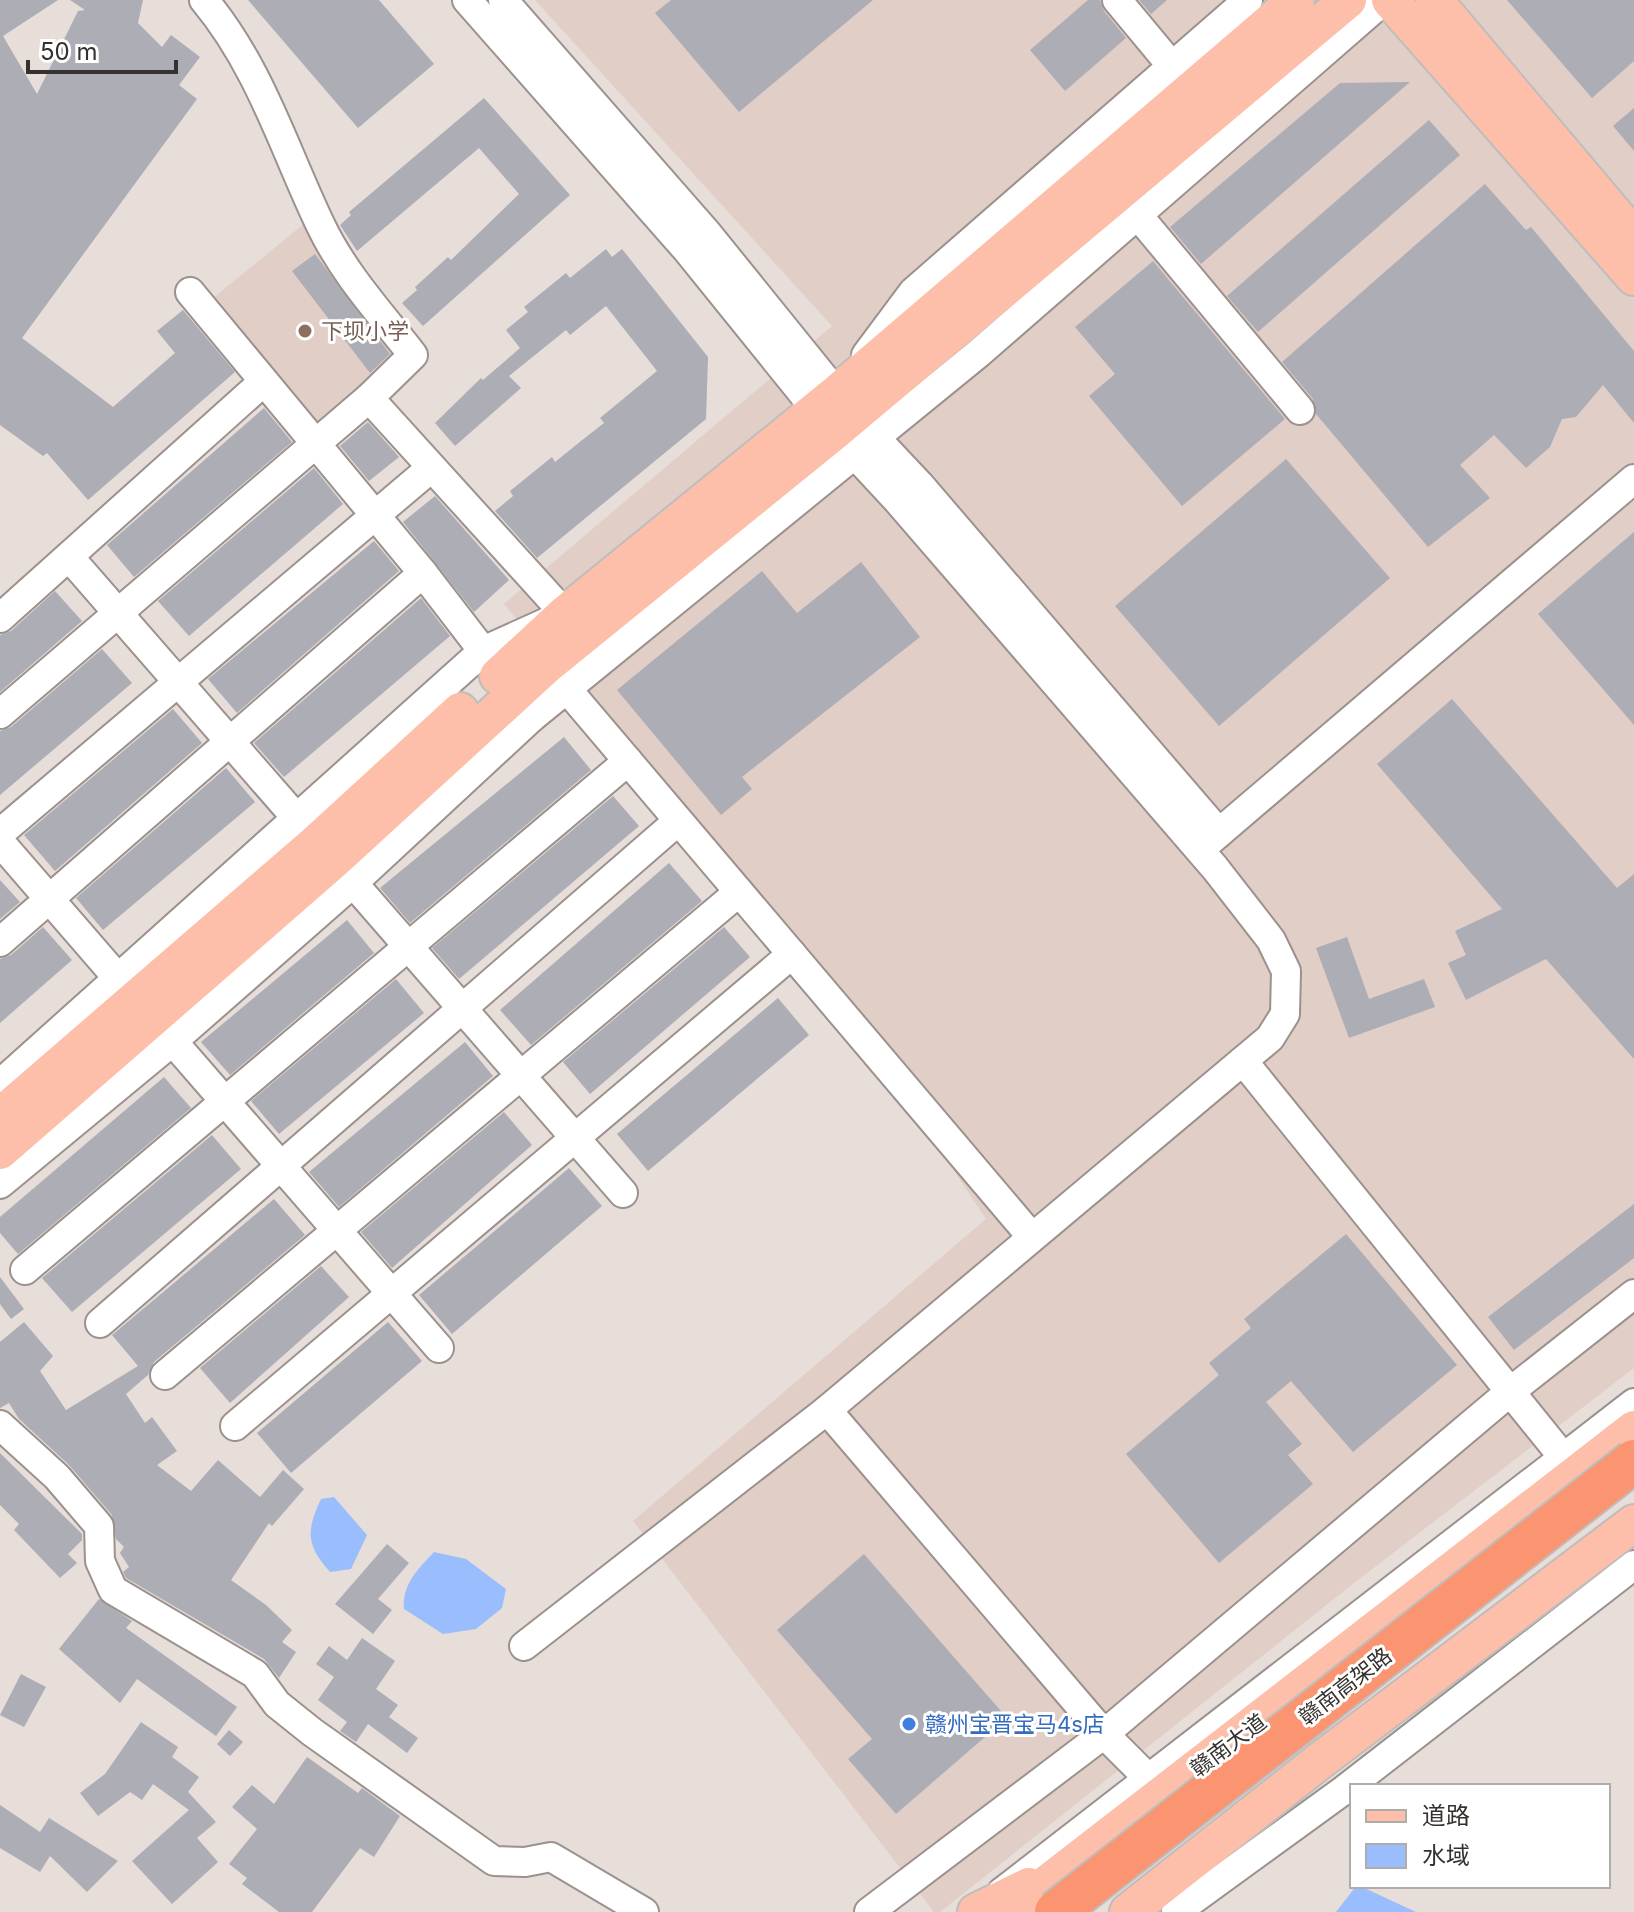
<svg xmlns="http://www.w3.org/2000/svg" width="1634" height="1912" font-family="Inter,'Noto Sans SC',sans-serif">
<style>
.built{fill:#e1cec7}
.water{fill:#9abdfe}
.building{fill:#adadb6}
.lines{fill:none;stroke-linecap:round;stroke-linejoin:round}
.minor-casing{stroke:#9b918d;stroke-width:32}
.major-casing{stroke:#bebdbc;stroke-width:40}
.minor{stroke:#fff;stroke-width:28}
.major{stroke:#fdbfa9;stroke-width:36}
.highway-bridge-casing{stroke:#bebdbc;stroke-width:46;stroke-linecap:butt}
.highway-bridge{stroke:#fb9470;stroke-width:42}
.education-dot{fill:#8d6e63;stroke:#fff;stroke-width:3}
.shop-dot{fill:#3f7fe0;stroke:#fff;stroke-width:3}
.labels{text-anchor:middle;stroke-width:6;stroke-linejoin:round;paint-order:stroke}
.education-label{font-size:22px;fill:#785e54;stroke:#fff;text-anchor:start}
.street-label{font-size:22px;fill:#35312f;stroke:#fff}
.shop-label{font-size:22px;fill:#366cbe;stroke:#fff;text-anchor:start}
</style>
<rect width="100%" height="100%" fill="#e7ddd9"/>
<g class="built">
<polygon points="535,0 1634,0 1634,1368 1354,1583 940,1912 934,1912 633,1521 986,1219 852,1017 504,604 832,326"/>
<polygon points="305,223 401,357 316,433 206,304"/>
</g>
<g class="water">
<path d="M334,1497L367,1535L351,1569L330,1572C306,1545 306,1531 321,1499Z"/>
<path d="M434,1552L466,1559L506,1589L502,1608L476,1629L443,1634L404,1609C402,1584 418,1569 434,1552Z"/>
<polygon points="1356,1886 1360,1886 1416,1912 1336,1912"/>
</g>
<g class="building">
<polygon points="0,0 58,0 3,36 37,94 78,11 85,10 70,0 143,0 138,23 162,47 171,35 200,57 179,85 197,99 22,338 113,407 175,353 157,331 183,310 235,372 88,500 47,453 43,456 0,425"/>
<polygon points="248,0 379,0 434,64 358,128"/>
<polygon points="671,0 873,0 739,112 655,13"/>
<polygon points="1088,0 1100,0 1104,11 1126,38 1065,91 1030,50"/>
<polygon points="1139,0 1167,0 1151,14"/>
<polygon points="1507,0 1634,0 1634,61 1592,98"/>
<polygon points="1410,82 1201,264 1170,227 1340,83"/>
<polygon points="484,98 570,195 423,326 402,303 417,290 415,287 448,257 451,260 519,194 479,148 357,251 340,225 351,215 349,212"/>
<polygon points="1634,108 1634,151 1613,126"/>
<polygon points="1429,120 1460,155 1258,332 1227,296"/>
<polygon points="1485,184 1526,230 1531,227 1634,351 1634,423 1603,385 1576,417 1562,419 1550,447 1526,468 1494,435 1460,465 1490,498 1428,547 1316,414 1313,399 1282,362"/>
<polygon points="606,249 612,257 622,249 708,357 706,419 537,558 495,511 513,496 510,491 552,457 555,462 581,441 604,423 600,418 657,371 606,306 570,335 566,330 509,376 521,388 455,446 435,423 481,378 483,380 520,348 506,330 528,312 524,307 566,273 570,278"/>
<polygon points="315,254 390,354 370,373 292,271"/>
<polygon points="1153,261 1285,419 1182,506 1089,396 1115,374 1075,327"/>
<polygon points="264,408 292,442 134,577 107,545"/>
<polygon points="368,422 399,457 369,481 340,446"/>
<polygon points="1286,459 1390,578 1219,726 1115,606"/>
<polygon points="314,468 343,504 189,636 158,601"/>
<polygon points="435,496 509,580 474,612 403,522"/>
<polygon points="1634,532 1634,725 1538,614"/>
<polygon points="374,541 399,571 237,713 208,679"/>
<polygon points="861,562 920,637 742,777 752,789 721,815 617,690 762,571 797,613"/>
<polygon points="55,591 82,621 0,692 0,635 11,631"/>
<polygon points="421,598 450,636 284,777 254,743"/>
<polygon points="102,649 132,683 0,795 0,731 11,727"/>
<polygon points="1452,699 1617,888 1634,874 1634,1059 1546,959 1466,1000 1448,963 1466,955 1455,931 1502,909 1377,764"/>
<polygon points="173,709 202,743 55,871 24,835"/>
<polygon points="564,737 591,770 410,923 380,888"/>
<polygon points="226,768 255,802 103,930 76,898"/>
<polygon points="613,796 639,826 459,979 432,948"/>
<polygon points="669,863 702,901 531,1045 500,1010"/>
<polygon points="0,880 20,902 0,919"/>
<polygon points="347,920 374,953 230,1075 201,1042"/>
<polygon points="43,927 72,960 0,1023 0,959 11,955"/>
<polygon points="724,927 750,957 590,1094 563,1062"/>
<polygon points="1347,937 1369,999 1424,979 1435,1007 1349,1038 1316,948"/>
<polygon points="396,979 424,1013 279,1134 251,1101"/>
<polygon points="778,998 809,1035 648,1171 617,1134"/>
<polygon points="465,1042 493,1076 339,1207 309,1172"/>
<polygon points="164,1077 191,1108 18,1254 0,1233 0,1217"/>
<polygon points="504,1112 532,1145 392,1268 361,1232"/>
<polygon points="212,1135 241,1169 72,1312 42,1278"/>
<polygon points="569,1168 602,1206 452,1334 419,1295"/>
<polygon points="274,1199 305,1235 154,1362 148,1375 126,1394 145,1423 152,1417 177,1451 157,1465 191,1491 218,1460 260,1497 283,1470 304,1489 272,1526 269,1523 231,1580 266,1605 292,1630 282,1642 296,1652 279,1678 264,1659 126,1578 123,1572 129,1567 120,1553 124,1547 116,1539 112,1515 69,1465 19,1419 9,1403 0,1408 0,1342 24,1322 53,1356 40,1371 66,1410 138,1366 112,1335"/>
<polygon points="1634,1204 1634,1258 1514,1350 1488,1317"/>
<polygon points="1346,1234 1457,1365 1353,1452 1291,1381 1266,1402 1302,1444 1288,1455 1313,1484 1219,1563 1126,1454 1219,1375 1209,1363 1251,1328 1244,1319"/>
<polygon points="321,1266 349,1297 230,1403 200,1368"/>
<polygon points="0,1277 24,1309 11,1319 0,1304"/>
<polygon points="388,1322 422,1361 291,1473 257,1433"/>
<polygon points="0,1453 82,1534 82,1540 68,1554 77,1563 60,1578 14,1530 19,1524 0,1505"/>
<polygon points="387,1544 409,1563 378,1599 392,1610 373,1634 335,1604"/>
<polygon points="864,1554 1007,1718 896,1814 848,1759 872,1739 777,1630"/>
<polygon points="99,1599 132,1621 126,1628 237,1707 216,1736 137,1679 120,1703 59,1649"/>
<polygon points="362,1638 395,1661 376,1689 398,1705 389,1717 418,1738 407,1753 368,1724 356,1742 340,1731 347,1722 318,1700 334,1677 316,1664 329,1646 347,1660"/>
<polygon points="21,1674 46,1687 24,1727 0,1715"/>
<polygon points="141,1722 178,1747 172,1757 199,1777 188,1792 216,1822 197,1838 218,1862 172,1904 132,1861 189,1810 153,1784 142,1800 130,1792 98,1816 80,1793 105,1774"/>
<polygon points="229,1730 243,1742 230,1756 217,1744"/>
<polygon points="307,1757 358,1793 362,1788 400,1816 374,1857 360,1848 312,1912 279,1912 242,1884 247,1878 229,1864 257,1829 232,1807 252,1785 274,1804"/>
<polygon points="0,1805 40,1832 49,1818 118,1861 87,1892 50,1856 40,1872 0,1848"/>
</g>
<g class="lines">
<defs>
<g id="minor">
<polyline points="467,0 687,250 834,432 898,501 1215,868 1271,940 1286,971 1285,1014 1270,1038 827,1410 524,1646"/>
<polyline points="503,0 707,233 854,415 919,484 1219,833"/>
<polyline points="1117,0 1171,65"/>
<polyline points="1136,213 1300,410"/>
<polyline points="190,292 423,573 483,651"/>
<polyline points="866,355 913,292 1248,0"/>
<polyline points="70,558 623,1193"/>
<polyline points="0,618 262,383"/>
<polyline points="555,675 1031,1236"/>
<polyline points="0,714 369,398"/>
<polyline points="531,718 979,353 1384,0"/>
<polyline points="0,833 431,468"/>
<polyline points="0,842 129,991"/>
<polyline points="1206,844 1634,479"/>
<polyline points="0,942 423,573"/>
<polyline points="162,1029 439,1348"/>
<polyline points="1243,1061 1563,1457"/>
<path d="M0,1084L483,651L565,614L369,398L413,355C381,314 344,274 321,226C284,149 260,67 204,0"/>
<polyline points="0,1184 173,1041 353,883 531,718 540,704"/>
<polyline points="25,1270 628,761"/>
<polyline points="100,1323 678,821"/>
<polyline points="165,1375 739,892"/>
<polyline points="827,1410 1104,1734 1148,1778"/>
<polyline points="0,1425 57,1477 99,1526 100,1561 113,1590 255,1674 277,1704 312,1732 494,1861 525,1862 551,1857 644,1912"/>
<polyline points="235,1426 792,954"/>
<polyline points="1002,1892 1634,1403"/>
<polyline points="869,1912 1104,1734 1511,1391 1634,1294"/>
<polyline points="1176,1912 1344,1790 1634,1565"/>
</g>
<g id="major">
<polyline points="1390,0 1634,277"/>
<polyline points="1434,0 1634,237"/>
<polyline points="498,676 565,614 837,393 1296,0"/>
<polyline points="0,1116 317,842 460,711"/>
<polyline points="0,1151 333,861 547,665 834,432 1348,0"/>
<polyline points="976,1912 1029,1886"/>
<polyline points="1010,1912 1634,1429"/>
<polyline points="1128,1912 1321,1760 1634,1523"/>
</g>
</defs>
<use href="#minor" class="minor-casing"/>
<use href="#major" class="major-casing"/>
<use href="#minor" class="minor"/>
<use href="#major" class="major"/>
<defs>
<polyline id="highway-bridge" points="1056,1912 1634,1461"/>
</defs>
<use href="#highway-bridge" class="highway-bridge-casing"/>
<use href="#highway-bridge" class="highway-bridge"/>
</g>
<circle class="education-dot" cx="305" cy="331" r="8"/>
<circle class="shop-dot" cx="909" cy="1724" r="8"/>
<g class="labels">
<g class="education-label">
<text x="321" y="339">下坝小学</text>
</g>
<g class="street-label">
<text transform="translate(1345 1686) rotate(-38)" y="8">赣南高架路</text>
<text transform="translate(1228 1745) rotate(-37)" y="8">赣南大道</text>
</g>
<g class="shop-label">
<text x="925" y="1732">赣州宝晋宝马4s店</text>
</g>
</g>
<rect x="1350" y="1784" width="260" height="104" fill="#ffffff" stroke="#aeadac" stroke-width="2"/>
<rect x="1366" y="1810" width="40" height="12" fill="#fdbfa9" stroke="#aeadac" stroke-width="2"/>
<text x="1422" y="1824" font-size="24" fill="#35312f">道路</text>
<rect x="1366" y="1844" width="40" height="24" fill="#9abdfe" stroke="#aeadac" stroke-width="2"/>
<text x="1422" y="1864" font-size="24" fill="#35312f">水域</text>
<path d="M28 60v12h148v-12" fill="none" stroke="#35312f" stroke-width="4"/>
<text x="40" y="60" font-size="24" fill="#35312f" stroke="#ffffff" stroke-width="6" paint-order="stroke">50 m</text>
</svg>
